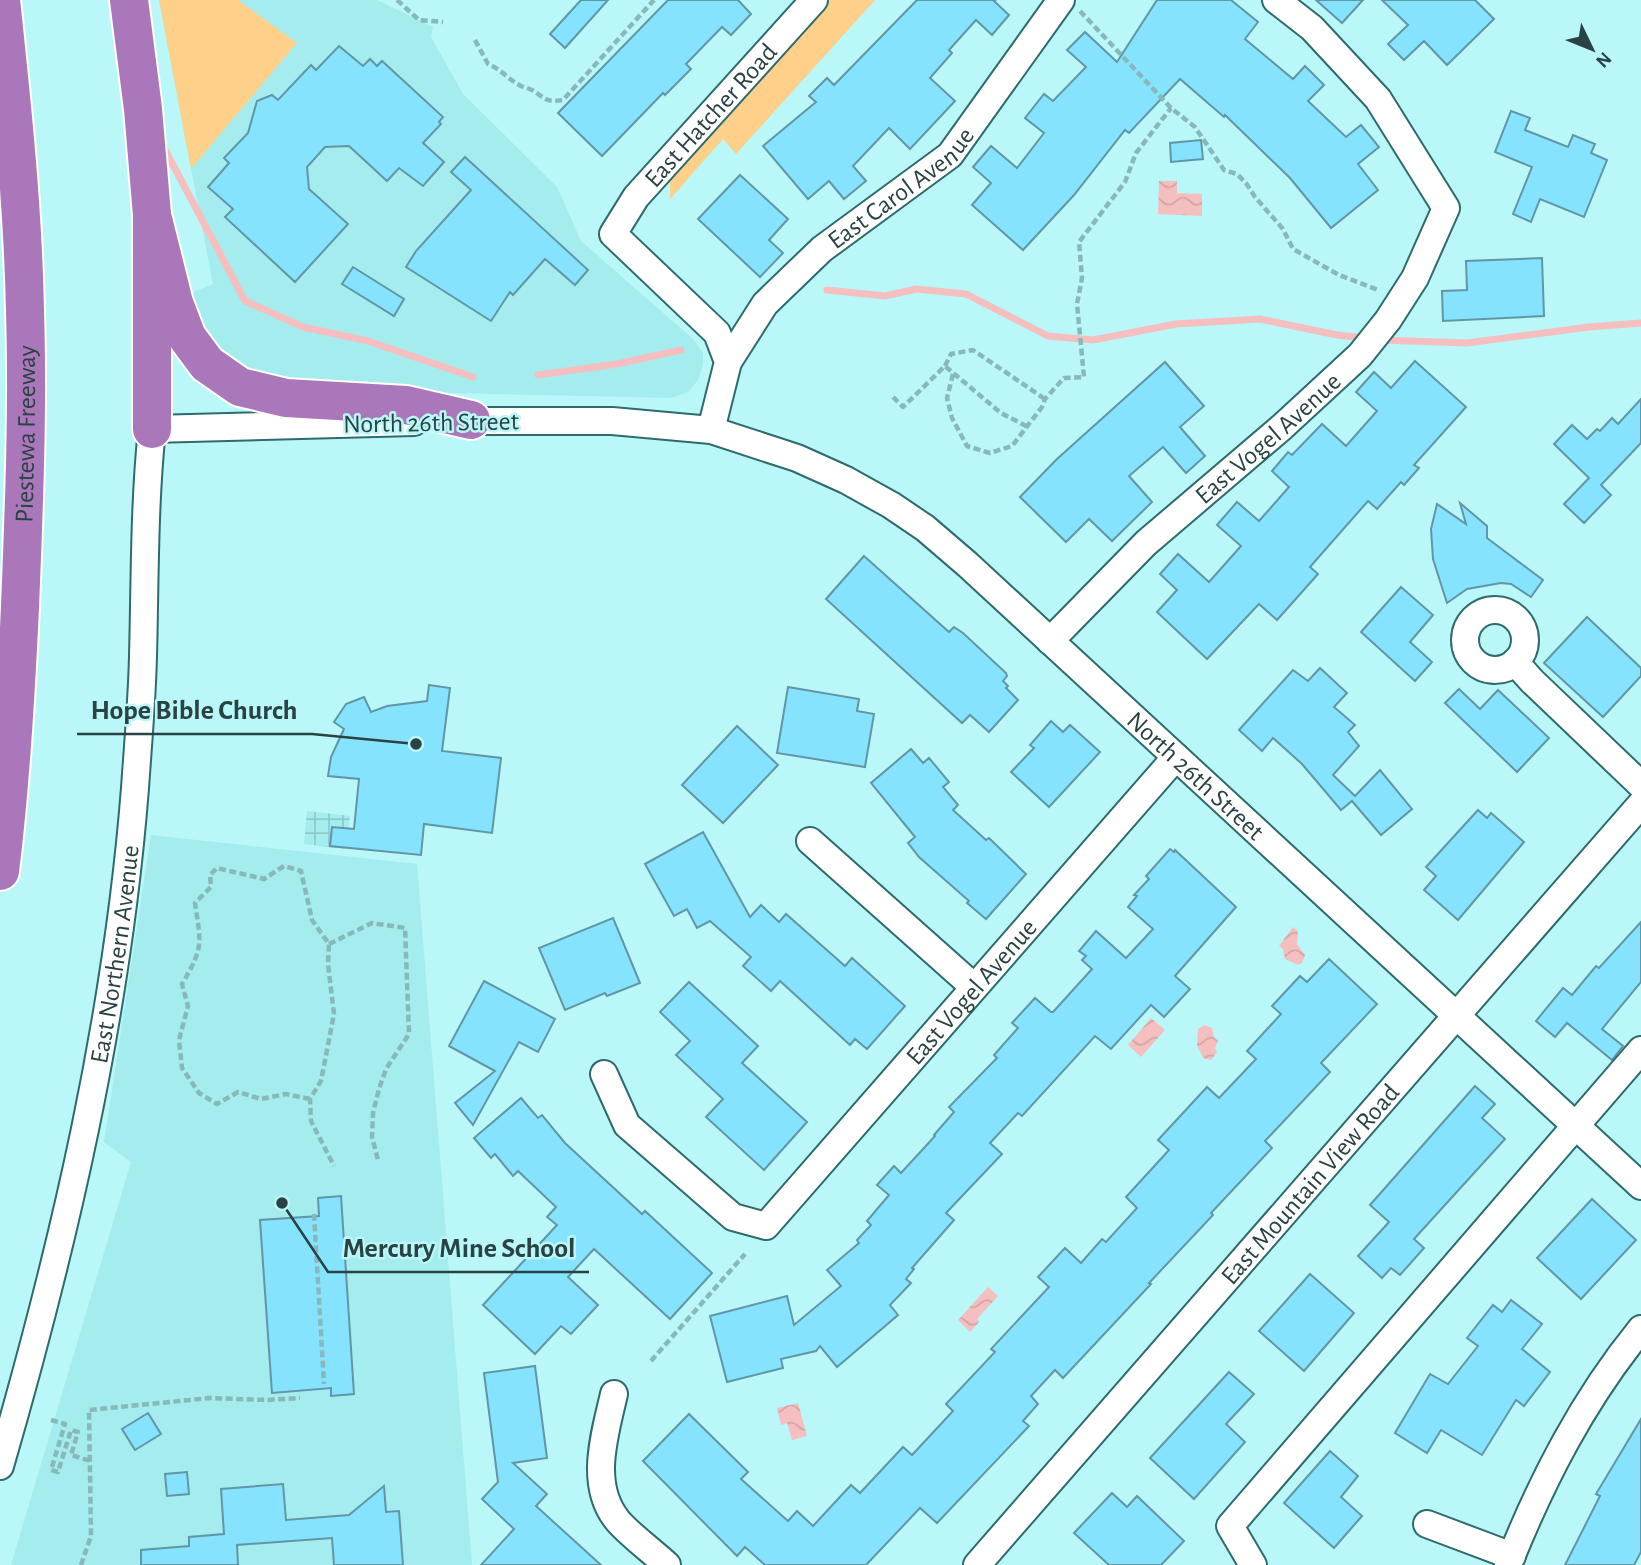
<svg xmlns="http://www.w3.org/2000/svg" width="1641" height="1565" font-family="'Alegreya Sans',sans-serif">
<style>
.built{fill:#a4ecee}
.industrial{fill:url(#industrial-grid)}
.grass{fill:#fed089}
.water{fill:url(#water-waves)}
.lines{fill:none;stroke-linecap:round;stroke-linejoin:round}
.stream{stroke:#f6bfbf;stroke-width:7}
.building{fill:#86e3fe;stroke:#6196a6;stroke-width:2}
.minor-casing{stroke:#2f6b6c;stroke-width:30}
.highway-casing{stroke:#fff;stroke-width:42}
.path{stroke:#88b9ba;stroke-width:4.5;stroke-dasharray:7 3.5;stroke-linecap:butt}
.minor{stroke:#fff;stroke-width:26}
.highway{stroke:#aa77ba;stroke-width:38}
.labels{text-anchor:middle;stroke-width:5;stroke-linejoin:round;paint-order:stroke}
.street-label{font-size:26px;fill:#294243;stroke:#b9f7f8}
.leader{fill:none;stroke:#294243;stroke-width:2.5}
.callout-dot{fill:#294243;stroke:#b9f7f8;stroke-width:2.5}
.callout-label{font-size:28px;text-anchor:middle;font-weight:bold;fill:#294243;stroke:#b9f7f8;stroke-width:5;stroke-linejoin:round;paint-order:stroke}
</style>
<defs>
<pattern id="industrial-grid" width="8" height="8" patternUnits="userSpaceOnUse" patternTransform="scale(1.75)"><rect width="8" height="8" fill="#a4ecee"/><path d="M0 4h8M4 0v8" fill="none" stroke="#8dcccd"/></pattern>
<pattern id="water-waves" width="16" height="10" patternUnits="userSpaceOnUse" patternTransform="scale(1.75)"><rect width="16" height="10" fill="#f6bfbf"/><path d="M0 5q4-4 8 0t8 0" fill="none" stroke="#d3a5a5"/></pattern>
</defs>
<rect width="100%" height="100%" fill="#b9f7f8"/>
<g class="built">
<polygon points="159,0 377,0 433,27 431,37 463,94 557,187 581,241 693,339 703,353 703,364 698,380 688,392 671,398 367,391 256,381 214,352 186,295 213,284"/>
<polygon points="151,835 417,864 472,1565 11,1565 131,1162 104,1142"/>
</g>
<polygon class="industrial" points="307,811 350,816 346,849 304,844"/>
<g class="grass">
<polygon points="159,0 238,0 297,43 191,169"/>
<polygon points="830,0 875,0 736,154 723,139 670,199 670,180 676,168"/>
</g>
<g class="water">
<polygon points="1159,181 1177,181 1177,193 1202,194 1202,216 1158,214"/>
<polygon points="1293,927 1298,931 1297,944 1305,955 1302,963 1298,965 1285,959 1283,949 1279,946"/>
<polygon points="1151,1018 1165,1030 1141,1057 1128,1045"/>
<polygon points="1205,1025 1212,1028 1214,1037 1218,1041 1215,1048 1217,1052 1211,1060 1203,1058 1197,1045 1198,1029"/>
<polygon points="988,1287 998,1296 977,1319 979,1322 970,1332 958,1320"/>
<polygon points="798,1403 807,1436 792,1440 787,1423 781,1425 777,1408"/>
</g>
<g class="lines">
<g class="stream">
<polyline points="162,144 245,301 303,327 368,341 473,377"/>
<polyline points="827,290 885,296 916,289 966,294 1048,336 1093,340 1176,324 1260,319 1337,335 1365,338"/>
<polyline points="1380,340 1467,343 1589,327 1641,323"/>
<polyline points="538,375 617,364 681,350"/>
</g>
</g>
<g class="building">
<polygon points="581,0 608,0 565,48 550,34"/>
<polygon points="668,0 738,0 751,14 731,35 722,27 686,64 691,69 665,95 663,93 602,156 558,113"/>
<polygon points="917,0 996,0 994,1 1009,15 992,35 976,20 949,50 952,53 930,78 955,101 910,149 889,128 853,166 866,181 844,199 829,181 808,199 763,146 816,102 809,96 827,78 834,85"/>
<polygon points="1157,0 1231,0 1258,22 1245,39 1293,79 1305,66 1324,85 1308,101 1346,137 1361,125 1379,147 1358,164 1378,190 1331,228 1290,178 1225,115 1224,117 1180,79 1129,133 1125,130 1074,195 1023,250 972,205 991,183 973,167 991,146 1017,168 1044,133 1025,118 1044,94 1053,101 1086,67 1067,50 1085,32 1117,62"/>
<polygon points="1316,0 1363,0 1342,23"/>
<polygon points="1382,0 1475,0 1494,19 1447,65 1424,41 1404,60 1388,44 1408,25"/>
<polygon points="339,46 363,66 370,59 377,66 382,61 443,117 439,122 441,124 423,143 444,162 423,186 399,168 387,181 349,146 325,147 307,167 309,189 348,224 295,282 225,217 233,209 208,187 229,163 224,158 248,133 257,101 272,95 278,100 311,65 316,70"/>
<polygon points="1511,111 1530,118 1525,130 1568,147 1573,135 1595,144 1591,153 1607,160 1584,217 1540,199 1531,222 1513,214 1532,167 1495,152"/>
<polygon points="1201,140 1203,159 1171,162 1170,143"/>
<polygon points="465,157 588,270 575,285 545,259 513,295 510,292 491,321 406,267 416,251 471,190 451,172"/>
<polygon points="740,175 788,219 769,240 783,253 760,277 698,219"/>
<polygon points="1542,258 1544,316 1443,321 1442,291 1467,290 1466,261"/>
<polygon points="353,267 404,299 394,316 342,284"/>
<polygon points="1415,361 1466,407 1414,465 1419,468 1404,485 1401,482 1377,509 1368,501 1310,567 1318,574 1277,620 1259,604 1207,659 1157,612 1177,590 1160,574 1178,554 1209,582 1241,546 1217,525 1237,502 1259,521 1289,487 1272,471 1288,452 1292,455 1322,424 1346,446 1377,411 1356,392 1374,372 1391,388"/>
<polygon points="1165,362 1204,406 1180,427 1205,456 1186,473 1163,447 1129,476 1152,502 1112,541 1089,519 1066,542 1020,497 1057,459"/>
<polygon points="1641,399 1641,443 1601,485 1611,495 1584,523 1564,504 1589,478 1554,444 1572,425 1587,439 1597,429 1600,431 1612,418 1618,424"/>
<polygon points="1460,503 1487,526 1487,538 1543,580 1531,597 1511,584 1501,583 1467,589 1447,603 1433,559 1431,529 1437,504 1466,524"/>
<polygon points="864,556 949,632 954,627 963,633 1006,673 1007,676 1003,681 1008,686 1006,688 1018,700 989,732 970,715 962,723 826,599"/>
<polygon points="1401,587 1433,615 1410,642 1432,662 1415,681 1361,632"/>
<polygon points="1587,617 1641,668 1641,676 1603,717 1544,663"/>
<polygon points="1320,668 1347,693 1334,707 1355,725 1348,732 1359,746 1333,775 1355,796 1380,770 1412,809 1381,835 1352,801 1341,810 1302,764 1273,738 1262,751 1239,730 1293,670 1308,681"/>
<polygon points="429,685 450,688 442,751 501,758 492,833 424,824 421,855 330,846 332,827 354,829 359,779 328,776 331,757 344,729 334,722 346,704 364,697 371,712 387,706 427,701"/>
<polygon points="788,687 859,699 857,711 874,714 865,767 777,753"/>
<polygon points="1459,689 1480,709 1498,690 1549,738 1517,772 1445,703"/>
<polygon points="1051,721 1063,732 1070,725 1100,752 1049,807 1011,772 1034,748 1030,745"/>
<polygon points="737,726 778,765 723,823 682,785"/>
<polygon points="911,749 923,763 929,758 949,782 943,787 958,805 953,810 986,840 989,838 1026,874 986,919 967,903 969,901 919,857 908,843 915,837 871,783"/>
<polygon points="1478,810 1487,818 1491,813 1524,842 1458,920 1424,890 1436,876 1426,867"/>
<polygon points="703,832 750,917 761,905 779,922 786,914 845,966 852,958 905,1006 867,1049 855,1039 850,1045 780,981 771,991 743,966 751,957 710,921 697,928 687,909 674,916 645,864"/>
<polygon points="1170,849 1174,852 1175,850 1236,907 1175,976 1190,989 1164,1017 1151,1005 1111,1049 1095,1036 1022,1116 1018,1113 990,1143 1002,1154 946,1213 954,1220 912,1268 914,1269 906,1279 911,1283 890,1305 898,1315 837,1367 820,1346 816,1351 781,1359 783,1368 727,1382 710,1316 787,1296 794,1325 841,1286 827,1270 859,1243 857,1240 871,1225 867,1221 889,1195 877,1185 894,1166 901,1173 935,1136 934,1135 954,1112 949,1107 997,1058 994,1055 1018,1028 1012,1023 1035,998 1051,1012 1053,1012 1092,969 1082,960 1086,956 1079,951 1096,931 1126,958 1153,929 1128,907 1137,896 1134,895 1149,879 1146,876"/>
<polygon points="613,918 640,983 607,996 605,993 565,1010 539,948"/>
<polygon points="1641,922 1641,982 1602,1029 1623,1046 1612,1060 1567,1023 1555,1037 1536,1021 1563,988 1572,995 1596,966 1599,968"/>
<polygon points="1329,959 1377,1004 1321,1063 1330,1072 1265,1141 1272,1148 1211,1213 1213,1215 1149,1283 1151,1284 1063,1378 1055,1370 1031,1396 1038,1404 1023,1421 1029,1426 937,1523 920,1508 866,1565 765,1565 745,1547 737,1556 643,1461 689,1414 748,1472 741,1479 788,1521 797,1511 813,1526 851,1485 860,1493 903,1447 912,1455 953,1411 946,1404 995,1352 991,1349 1049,1287 1038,1277 1065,1248 1081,1263 1102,1239 1106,1242 1137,1208 1126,1197 1169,1150 1158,1140 1207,1087 1219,1098 1256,1059 1247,1051 1281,1014 1272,1006 1300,976 1307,982"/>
<polygon points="484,981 555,1019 538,1052 519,1042 473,1125 455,1103 495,1071 449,1046"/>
<polygon points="689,982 758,1046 742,1063 807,1122 764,1170 706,1117 723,1099 676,1055 690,1041 660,1012"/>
<polygon points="1475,1086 1495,1104 1482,1118 1505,1139 1414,1239 1424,1248 1400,1275 1391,1268 1382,1278 1358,1256 1389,1222 1370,1205"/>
<polygon points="521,1098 538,1118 542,1115 565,1143 642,1214 645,1211 712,1273 670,1319 594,1249 568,1277 598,1305 571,1334 561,1326 535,1354 483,1305 557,1225 547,1217 556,1207 518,1171 513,1176 495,1154 491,1158 474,1138"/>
<polygon points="341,1196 354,1394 331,1396 331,1388 272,1393 260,1220 319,1216 318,1198"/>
<polygon points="1592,1199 1636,1240 1581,1299 1537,1258"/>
<polygon points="1310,1274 1354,1313 1304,1371 1259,1331"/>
<polygon points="1511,1300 1542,1324 1522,1349 1550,1372 1524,1406 1516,1400 1482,1455 1441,1430 1427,1453 1395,1433 1430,1374 1448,1384 1478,1346 1467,1338 1493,1305 1502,1312"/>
<polygon points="535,1366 547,1458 513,1463 547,1494 536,1506 601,1565 481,1565 514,1529 482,1499 498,1482 484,1373"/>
<polygon points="1229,1372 1254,1394 1226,1424 1245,1442 1194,1499 1150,1458"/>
<polygon points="148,1413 161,1434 135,1450 122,1429"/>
<polygon points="1641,1419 1641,1552 1634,1565 1565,1565 1600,1496 1596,1494"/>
<polygon points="1330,1451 1358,1476 1341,1497 1362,1516 1334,1548 1284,1503"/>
<polygon points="187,1472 189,1494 167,1496 165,1474"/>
<polygon points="283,1484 286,1520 349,1515 384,1486 386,1512 399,1511 403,1565 334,1565 332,1538 237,1545 238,1565 141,1565 141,1550 189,1546 189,1537 224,1534 221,1489"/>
<polygon points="1112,1493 1127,1507 1137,1496 1184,1541 1161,1565 1109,1565 1074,1533"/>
</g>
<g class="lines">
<defs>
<g id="minor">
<path id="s1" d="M728,362L765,304L822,249L950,155L1061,0"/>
<path id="s2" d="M456,421H612L711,430L797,458L846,480L891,505L925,528L967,564L1641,1186"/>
<path id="s3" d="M711,430L728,362L717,333L613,234L636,197L814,0"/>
<circle cx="1495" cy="640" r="30"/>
<path id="s4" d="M1050,641L1146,543L1282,427L1360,355L1388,320L1415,278L1446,208L1378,99L1312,28L1276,0"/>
<polyline points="1515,662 1532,681 1641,785"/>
<polyline points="810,841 974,987"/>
<path id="s5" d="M604,1074L627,1125L733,1217L766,1226L1176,757"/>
<path d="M614,1394C605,1434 588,1485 618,1521C631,1536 652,1551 667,1565"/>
<path id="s6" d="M0,1466C64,1245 117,1018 135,788C138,744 142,700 143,656C145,581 144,505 152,429L414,422"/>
<polyline points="1427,1524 1512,1556"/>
<path id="s7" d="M977,1565L1641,804"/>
<polyline points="1253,1565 1230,1526 1641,1050"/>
<path d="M1508,1565C1542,1480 1583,1400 1641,1329"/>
</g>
<g id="highway">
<polyline points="129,0 143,109 152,215 152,429"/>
<polyline points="152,215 174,303 187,337 207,364 240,387 286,398 406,405 471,420"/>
<path id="s8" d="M0,871C11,783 16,695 20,607C24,508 28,410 25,311C23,207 12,103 1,0"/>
</g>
</defs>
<use href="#minor" class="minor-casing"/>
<use href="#highway" class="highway-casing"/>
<g class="path">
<polyline points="397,0 419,20 443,22"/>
<polyline points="1080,11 1171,108 1195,127 1224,170 1237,174 1246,183 1255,197 1283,229 1293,249 1339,275 1378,290"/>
<path d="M475,40L488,64C501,69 509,80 521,86C523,87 530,89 532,90C545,98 546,103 563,100L654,0"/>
<polyline points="945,366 951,354 973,350 1045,399"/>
<polyline points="953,374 947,398 952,418 967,446 990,453 1012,446 1042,407 1045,399 1064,378 1084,377 1077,304 1082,278 1079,242 1125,182 1136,153 1171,108"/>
<polyline points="893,397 903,407 945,366 1001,413 1028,427"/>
<polyline points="329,944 372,923 405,928 409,1034 386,1069 379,1089 373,1113 372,1137 378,1160"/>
<path d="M310,1099L286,1094L261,1099L238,1092L217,1104L199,1093L182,1068L179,1040L188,1006L182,984C204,947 201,944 195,903L211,887L210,875L217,868L264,879L284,866L301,871L312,920L329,944L328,964L334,1014L321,1081L310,1099L311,1121L334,1166"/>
<polyline points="314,1214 324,1384"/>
<polyline points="651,1361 745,1254"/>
<polyline points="51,1420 65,1424 51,1470 58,1472 71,1430 78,1432 71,1455 91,1461"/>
<polyline points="81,1565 91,1536 89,1410 210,1398 268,1400 300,1398"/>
</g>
<use href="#minor" class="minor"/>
<use href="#highway" class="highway"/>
</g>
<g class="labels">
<g class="street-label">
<text dy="9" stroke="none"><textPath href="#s3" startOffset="399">East Hatcher Road</textPath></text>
<text dy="9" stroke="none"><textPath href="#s1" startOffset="248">East Carol Avenue</textPath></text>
<text transform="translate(431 422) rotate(-1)" y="9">North 26th Street</text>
<text dy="9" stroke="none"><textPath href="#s8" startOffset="438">Piestewa Freeway</textPath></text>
<text dy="9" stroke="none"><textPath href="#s4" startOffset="298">East Vogel Avenue</textPath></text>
<text dy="9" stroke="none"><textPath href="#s2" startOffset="859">North 26th Street</textPath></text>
<text dy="9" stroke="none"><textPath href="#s6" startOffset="525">East Northern Avenue</textPath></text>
<text dy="9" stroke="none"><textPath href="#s5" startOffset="542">East Vogel Avenue</textPath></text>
<text dy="9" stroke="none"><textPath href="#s7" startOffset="506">East Mountain View Road</textPath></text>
</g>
</g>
<path class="leader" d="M416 744L312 734H77M282 1203L328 1272H589"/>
<g class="callout-dot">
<circle cx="416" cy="744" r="7"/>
<circle cx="282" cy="1203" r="7"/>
</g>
<g class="callout-label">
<text x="194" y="719">Hope Bible Church</text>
<text x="459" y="1257">Mercury Mine School</text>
</g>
<g transform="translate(1592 49) rotate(133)" stroke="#b9f7f8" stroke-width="5" paint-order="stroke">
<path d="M0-5L12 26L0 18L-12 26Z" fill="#294243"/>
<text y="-10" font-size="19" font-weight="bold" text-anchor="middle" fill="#294243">N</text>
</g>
</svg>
